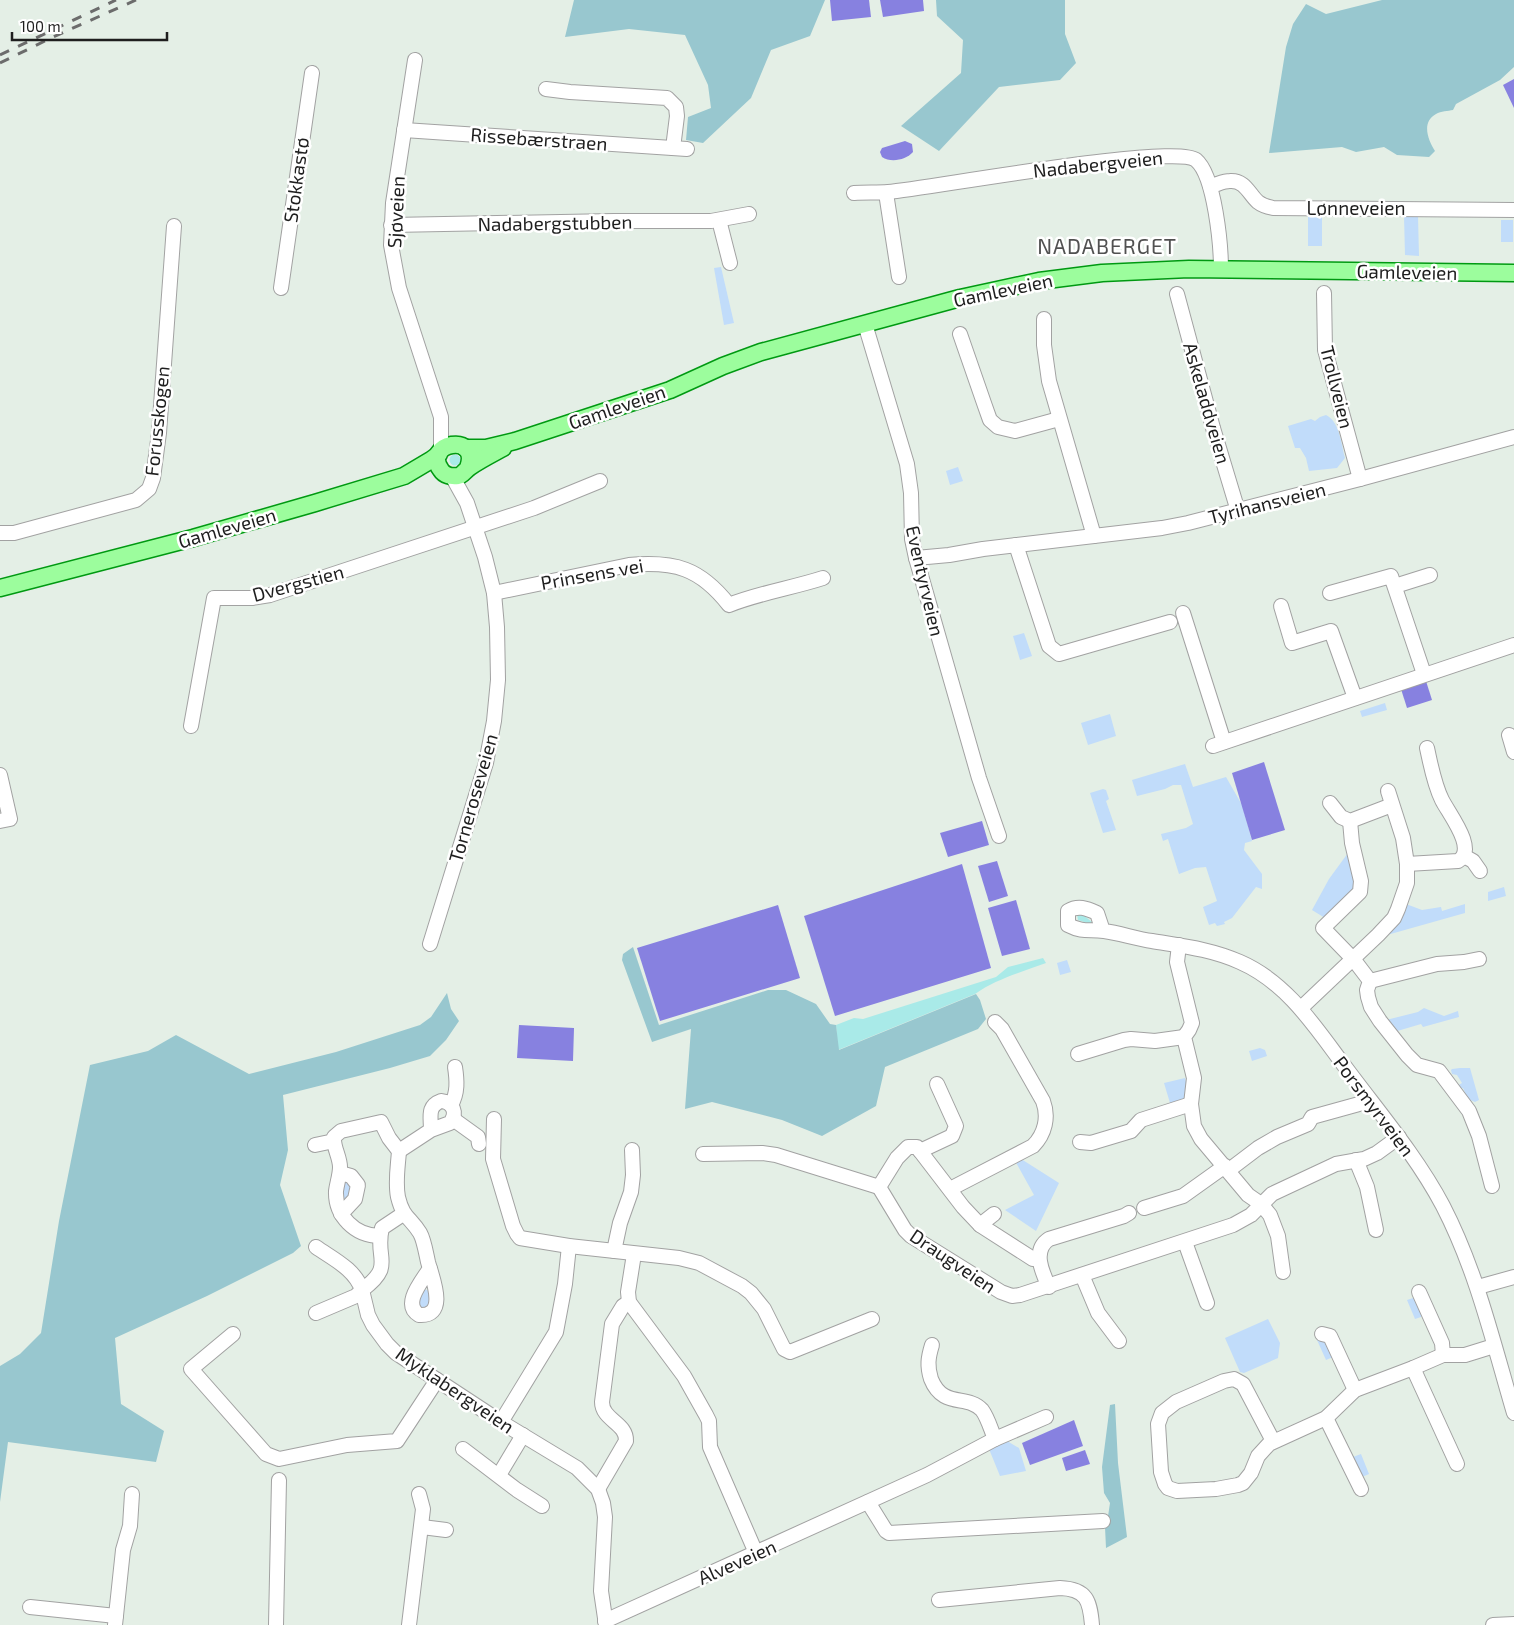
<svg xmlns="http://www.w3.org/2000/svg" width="1514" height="1625" font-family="'Exo 2',sans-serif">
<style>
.grass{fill:#a9eae8}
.forest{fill:#98c7cf}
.park{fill:#c1dcfa}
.pitch{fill:#8781e0}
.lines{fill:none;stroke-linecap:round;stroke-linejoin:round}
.minor-casing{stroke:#a2a2a2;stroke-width:16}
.major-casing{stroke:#009912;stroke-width:19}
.minor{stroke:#fff;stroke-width:14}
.major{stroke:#9cfd9d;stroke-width:16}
.rail{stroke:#6c6c6c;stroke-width:3;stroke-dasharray:10 10;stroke-linecap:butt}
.labels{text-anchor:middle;stroke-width:5;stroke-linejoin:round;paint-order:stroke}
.street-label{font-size:19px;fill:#1e1e1e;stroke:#fff}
.quarter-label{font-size:21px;letter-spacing:1px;fill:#515151;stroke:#fff}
</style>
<rect width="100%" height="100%" fill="#e4efe6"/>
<g class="grass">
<circle cx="455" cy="460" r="5.5"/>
<polygon points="1077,914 1082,914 1092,922 1090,924 1078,920"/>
<path d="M1043,958L1046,963C1022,972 996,979 975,994L838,1050L836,1025L854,1018L863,1019L996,977L1008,967Z"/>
</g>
<g class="forest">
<polygon points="574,0 825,0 810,36 771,50 751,98 703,143 686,140 688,117 711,108 708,85 685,35 629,29 565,37"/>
<polygon points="936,0 1065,0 1065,34 1076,63 1060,80 999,87 939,151 901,126 961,73 963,40 937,16"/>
<path d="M1382,0H1514V67L1500,80L1456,104L1453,110C1448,111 1441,111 1436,114C1421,122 1428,140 1435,151L1429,157L1397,155L1384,147L1356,152L1342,147L1269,153L1286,47L1293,24L1306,4L1326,14Z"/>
<polygon points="633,947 659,1025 768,990 786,990 816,1004 830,1024 836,1025 839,1050 976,994 980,1000 986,1019 978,1029 885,1067 876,1106 822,1136 782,1120 712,1102 685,1109 691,1029 652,1042 622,960 623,954"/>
<polygon points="447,993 451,1009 459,1021 446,1040 430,1056 390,1068 283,1095 288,1150 280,1185 301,1246 293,1253 207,1296 115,1338 121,1404 164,1431 156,1462 8,1442 0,1502 0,1366 20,1354 41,1333 59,1221 90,1065 148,1051 176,1035 249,1074 336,1052 420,1025 431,1017"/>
<polygon points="1115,1404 1118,1463 1127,1537 1106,1548 1105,1527 1107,1523 1110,1503 1104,1493 1102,1467 1110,1405"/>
</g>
<g class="park">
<rect x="1308" y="215" width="14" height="31"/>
<polygon points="1404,216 1418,216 1419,256 1405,255"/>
<rect x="1501" y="220" width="12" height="22"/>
<polygon points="721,267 734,323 724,325 714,268"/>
<path d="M1326,415C1340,422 1341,444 1345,458L1337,468L1309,471L1306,458L1300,448H1295L1288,426L1311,419L1315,421L1320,417Z"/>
<polygon points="958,467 963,481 950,485 946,471"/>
<polygon points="1024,633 1032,656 1020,660 1013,636"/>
<polygon points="1385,703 1387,710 1362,717 1360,711"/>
<polygon points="1110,714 1116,736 1088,745 1081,723"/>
<polygon points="1185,764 1193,787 1226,777 1242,805 1252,841 1245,843 1244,850 1262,874 1262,889 1256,887 1232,918 1224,922 1225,924 1217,926 1215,923 1209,925 1203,907 1217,901 1206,867 1195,868 1179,874 1168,839 1163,841 1161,834 1186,828 1193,824 1181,785 1173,785 1165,789 1137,796 1132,780"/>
<polygon points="1103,789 1106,790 1109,799 1106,801 1116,830 1103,833 1090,793"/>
<polygon points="1348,853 1358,886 1325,918 1312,910 1329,879"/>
<polygon points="1504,887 1506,896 1488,901 1488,892"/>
<polygon points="1406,904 1422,910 1441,907 1442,911 1465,904 1465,913 1387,935"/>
<polygon points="1067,960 1071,972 1060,975 1057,963"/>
<polygon points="1424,1008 1444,1016 1458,1011 1459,1017 1423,1027 1421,1024 1394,1032 1386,1020 1418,1012"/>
<polygon points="1260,1048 1265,1050 1267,1056 1252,1061 1249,1051"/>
<polygon points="1460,1068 1470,1068 1479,1100 1475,1102 1468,1099 1463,1088 1457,1091 1454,1088 1462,1083 1457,1075 1452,1074 1451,1070 1452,1069"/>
<polygon points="1185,1078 1188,1089 1186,1099 1170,1103 1164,1083"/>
<polygon points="1018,1157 1059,1183 1036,1231 1005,1210 1034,1195 1014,1159"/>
<polygon points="344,1178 355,1187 346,1205 339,1198"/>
<polygon points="422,1288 431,1292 434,1301 420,1312 417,1296"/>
<polygon points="1413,1298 1419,1300 1424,1311 1421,1317 1415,1319 1407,1300"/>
<polygon points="1268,1319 1280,1343 1278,1358 1244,1373 1240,1372 1225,1338"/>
<polygon points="1323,1337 1333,1357 1326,1360 1317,1340"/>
<polygon points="1007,1441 1019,1448 1026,1471 1000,1476 989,1449"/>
<polygon points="1361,1454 1369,1474 1362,1477 1352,1462 1353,1457"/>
</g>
<g class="pitch">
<polygon points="830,0 869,0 871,17 832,21"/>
<polygon points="880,0 923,0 924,11 883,17"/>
<polygon points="1514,79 1514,108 1503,85"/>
<path d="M905,141L912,144L913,152C906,160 891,163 882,157L880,152L882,148Z"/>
<polygon points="1426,681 1432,700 1407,708 1401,689"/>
<polygon points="1264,762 1285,830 1252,840 1232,773"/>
<polygon points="982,821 989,845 948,857 940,833"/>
<polygon points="997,861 1008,896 989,902 978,866"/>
<polygon points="962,864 991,968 835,1016 804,916"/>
<polygon points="1016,900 1030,949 1002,956 988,908"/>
<polygon points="778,905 800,978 660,1021 637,948"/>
<polygon points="519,1025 574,1028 573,1061 517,1058"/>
<polygon points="1074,1420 1083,1446 1030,1465 1022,1443"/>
<polygon points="1085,1450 1090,1464 1066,1471 1062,1458"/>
</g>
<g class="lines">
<defs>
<g id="minor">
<polyline points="415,60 393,203 391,245 399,288 441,417 441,449"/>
<polyline points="546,89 570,92 667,98 676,107 677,116 673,148"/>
<polyline points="404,130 687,149"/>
<path d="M1210,186C1216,185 1223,181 1230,181C1245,180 1249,194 1258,202C1263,206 1268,207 1273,208L1514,210"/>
<path d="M854,193C865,192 877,193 888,192C931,188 1175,143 1196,160C1215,176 1221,246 1221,270"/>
<polyline points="886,193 899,277"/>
<polyline points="719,220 730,263"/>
<polyline points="391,225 614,221 711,221 749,214"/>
<polyline points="281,288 312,73"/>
<polyline points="1324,293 1325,350 1360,479"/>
<polyline points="1177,294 1213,428 1238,511"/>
<polyline points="1044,319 1044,345 1049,381 1094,536"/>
<polyline points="865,324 907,464 911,493 912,539 916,558 979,778 999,836"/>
<polyline points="960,334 985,406 990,420 998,427 1015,431 1059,419"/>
<polyline points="0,533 14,533 136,500 149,489 153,478 159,433 174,226"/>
<polyline points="1016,545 1049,646 1059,654 1170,622"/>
<polyline points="916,558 949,555 983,549 1162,528 1188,523 1360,479 1514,437"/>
<polyline points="1395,586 1430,575"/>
<path d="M494,593L629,565C675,561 700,568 729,605C759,593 792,588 823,578"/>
<polyline points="1330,593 1391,576 1424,674"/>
<polyline points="1281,606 1292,643 1331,631 1355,698"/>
<polyline points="1183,613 1224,742"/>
<polyline points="191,726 214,598 252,598 270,595 534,508 600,481"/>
<polyline points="1509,735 1514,752"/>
<polyline points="1213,746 1514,645"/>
<polyline points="0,775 10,819 0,821"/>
<polyline points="1330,803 1341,817 1350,821 1392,805"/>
<polyline points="1350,821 1352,843 1361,881 1360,892 1323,928 1354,960 1370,981 1367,990 1368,997 1371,1007 1380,1021 1407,1055 1417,1065 1439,1071 1469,1111 1479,1136 1492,1186"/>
<polyline points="1464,856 1473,861 1480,871"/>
<path d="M1407,864L1458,861C1478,850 1449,814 1442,800C1434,784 1431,766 1427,748"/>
<path d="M1103,931L1097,913C1086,908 1078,905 1068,911V925C1084,933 1088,929 1104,931C1120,933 1136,939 1152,941C1182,946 1211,949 1240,962C1286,982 1314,1025 1343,1064C1377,1110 1416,1155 1443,1206C1477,1272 1493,1342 1514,1413"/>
<polyline points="430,944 486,763 494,721 498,680 497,627 494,593 485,557 467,503 452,476"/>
<polyline points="1179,945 1177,962 1192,1023 1189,1030 1184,1037 1194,1078 1191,1104 1194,1126 1201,1139 1248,1195 1261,1204 1270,1215 1278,1236 1283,1272"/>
<polyline points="1370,981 1437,964 1464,962 1479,959"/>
<polyline points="1301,1008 1378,935 1394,918 1398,909 1407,883 1407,864 1403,838 1388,791"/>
<polyline points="1078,1054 1124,1040 1131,1039 1155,1041 1184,1037"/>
<path d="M451,1105C458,1093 457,1080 455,1067"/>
<polyline points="453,1119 478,1137 479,1144"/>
<polyline points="494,1119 493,1159 513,1226 517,1234 520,1238 569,1246 679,1258 699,1263 742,1286 751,1293 764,1309 784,1349 790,1352 872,1319"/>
<polyline points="1080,1142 1091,1143 1131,1131 1141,1120 1191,1104"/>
<polyline points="315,1145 334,1141"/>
<path d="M399,1151L431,1130L450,1123C458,1113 453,1102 441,1101C427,1106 431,1117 431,1130"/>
<polyline points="920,1151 952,1136 956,1126 937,1084"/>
<polyline points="703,1154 762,1153 776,1155 879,1187"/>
<polyline points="1356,1160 1367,1187 1376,1230"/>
<polyline points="1229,1170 1258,1148 1277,1137 1308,1124 1312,1117 1359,1104"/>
<polyline points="340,1173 351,1176 358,1185 355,1199 341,1214"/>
<path d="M950,1189L1033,1146C1045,1134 1049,1117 1043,1101L1002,1029L995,1022"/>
<polyline points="1144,1208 1183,1196 1225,1166"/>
<path d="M403,1214L382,1228C374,1259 396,1265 362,1290L368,1315L373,1325L387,1344L396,1353L501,1422L577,1468L598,1489L603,1503L605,1517L601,1591L606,1625"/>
<polyline points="980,1225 994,1214"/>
<path d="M380,1236C355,1236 335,1216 336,1191C337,1183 340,1175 340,1167C340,1157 333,1147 334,1137L341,1131L381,1122L389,1138L399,1151C398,1166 395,1182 398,1197C403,1218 410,1217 420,1233C424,1240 426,1253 428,1262C432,1277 449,1317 419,1315C401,1304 423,1280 430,1268"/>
<polyline points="1185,1242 1207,1303"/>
<path d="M316,1247C333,1259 355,1269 362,1290L356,1296L316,1313"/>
<polyline points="614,1251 620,1223 631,1192 633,1175 632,1150"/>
<polyline points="634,1254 628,1292 629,1302 684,1376 706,1415 709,1421 710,1447 756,1553"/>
<polyline points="1033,1259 980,1225 963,1207 917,1147 908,1147 897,1158 879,1187 905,1230 911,1236 1001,1292 1012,1296 1020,1295 1233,1225 1251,1215 1272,1194 1336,1164 1364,1159 1377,1153 1399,1137"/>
<polyline points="1082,1275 1098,1313 1119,1341"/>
<path d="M1049,1287C1042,1272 1032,1250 1049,1239L1124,1216L1129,1213"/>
<polyline points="1478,1287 1514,1277"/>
<polyline points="1419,1292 1442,1343 1443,1355"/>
<polyline points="233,1334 191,1369 266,1454 279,1459 347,1445 397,1441 437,1380"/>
<polyline points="1322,1334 1330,1336 1355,1390"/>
<path d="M932,1345C928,1358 927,1366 931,1379C943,1409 967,1394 982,1410C988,1418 991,1430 995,1439"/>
<polyline points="1413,1368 1457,1464"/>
<polyline points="1326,1418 1361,1489"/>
<polyline points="501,1422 556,1332 565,1284 569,1246"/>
<polyline points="1273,1441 1243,1384 1234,1379 1224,1381 1176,1402 1162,1413 1158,1424 1161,1472 1165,1484 1168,1488 1177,1491 1216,1489 1238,1485 1243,1483 1251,1473 1258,1456 1269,1444 1326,1418 1355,1390 1413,1368 1443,1355 1465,1355 1494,1346"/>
<polyline points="463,1449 517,1490 542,1506"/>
<polyline points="499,1475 523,1435"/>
<path d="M598,1489L626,1441C627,1423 602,1420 602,1402L612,1324L623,1306L629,1302"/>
<polyline points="868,1502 886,1531 889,1533 1103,1521"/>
<polyline points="422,1527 446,1530"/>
<path d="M939,1600L1060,1588C1087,1589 1090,1601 1092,1625"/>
<polyline points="30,1607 116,1616"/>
<polyline points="605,1621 927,1475 995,1439 1046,1417"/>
<polyline points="115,1625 123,1550 130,1526 132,1494"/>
<polyline points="276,1625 279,1480"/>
<polyline points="409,1625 423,1509 419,1494"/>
<polyline points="1493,1625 1514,1624"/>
</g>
<g id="major">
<polyline points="465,448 486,448 515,441 670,390 723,366 761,352 960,298 1039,281 1102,273 1189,269 1514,273"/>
<path d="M468,468C481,431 421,443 441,470C444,475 451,477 458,476C463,475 465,470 470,467C480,460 492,454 503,448"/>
<polyline points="0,588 193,538 315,503 404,476 431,460 439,454"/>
</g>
</defs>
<use href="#minor" class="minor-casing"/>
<use href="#major" class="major-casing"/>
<use href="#minor" class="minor"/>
<use href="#major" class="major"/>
<g class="rail">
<polyline points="0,55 116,0"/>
<polyline points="0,63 53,37 136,0"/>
</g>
</g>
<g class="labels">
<g class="street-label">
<text transform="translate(539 139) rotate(4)" y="7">Rissebærstraen</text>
<text transform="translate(1098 164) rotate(-6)" y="7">Nadabergveien</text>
<text transform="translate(296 180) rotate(-82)" y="7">Stokkastø</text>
<text x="1356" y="215">Lønneveien</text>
<text transform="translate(396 212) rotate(-87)" y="7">Sjøveien</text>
<text transform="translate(555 223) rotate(-1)" y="7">Nadabergstubben</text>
<text transform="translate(1407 272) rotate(1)" y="7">Gamleveien</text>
<text transform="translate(1003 290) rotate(-12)" y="7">Gamleveien</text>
<text transform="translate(1337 387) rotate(76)" y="7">Trollveien</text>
<text transform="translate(1207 403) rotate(74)" y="7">Askeladdveien</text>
<text transform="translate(617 407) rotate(-19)" y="7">Gamleveien</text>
<text transform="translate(157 421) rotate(-84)" y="7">Forusskogen</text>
<text transform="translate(1267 503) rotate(-14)" y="7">Tyrihansveien</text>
<text transform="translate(227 528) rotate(-16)" y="7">Gamleveien</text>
<text transform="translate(592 574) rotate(-10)" y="7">Prinsens vei</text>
<text transform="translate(925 581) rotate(77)" y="7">Eventyrveien</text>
<text transform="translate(298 583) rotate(-15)" y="7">Dvergstien</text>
<text transform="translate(473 798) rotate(-74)" y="7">Torneroseveien</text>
<text transform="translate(1374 1106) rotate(53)" y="7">Porsmyrveien</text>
<text transform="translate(953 1261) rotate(34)" y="7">Draugveien</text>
<text transform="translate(455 1390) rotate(34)" y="7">Myklabergveien</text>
<text transform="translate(737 1562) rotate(-24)" y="7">Alveveien</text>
</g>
<g class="quarter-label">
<text x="1107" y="254">NADABERGET</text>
</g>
</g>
<path d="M12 32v8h155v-8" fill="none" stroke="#1e1e1e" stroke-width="2.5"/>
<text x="20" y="32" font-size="15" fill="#1e1e1e" stroke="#ffffff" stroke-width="4" paint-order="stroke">100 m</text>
</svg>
